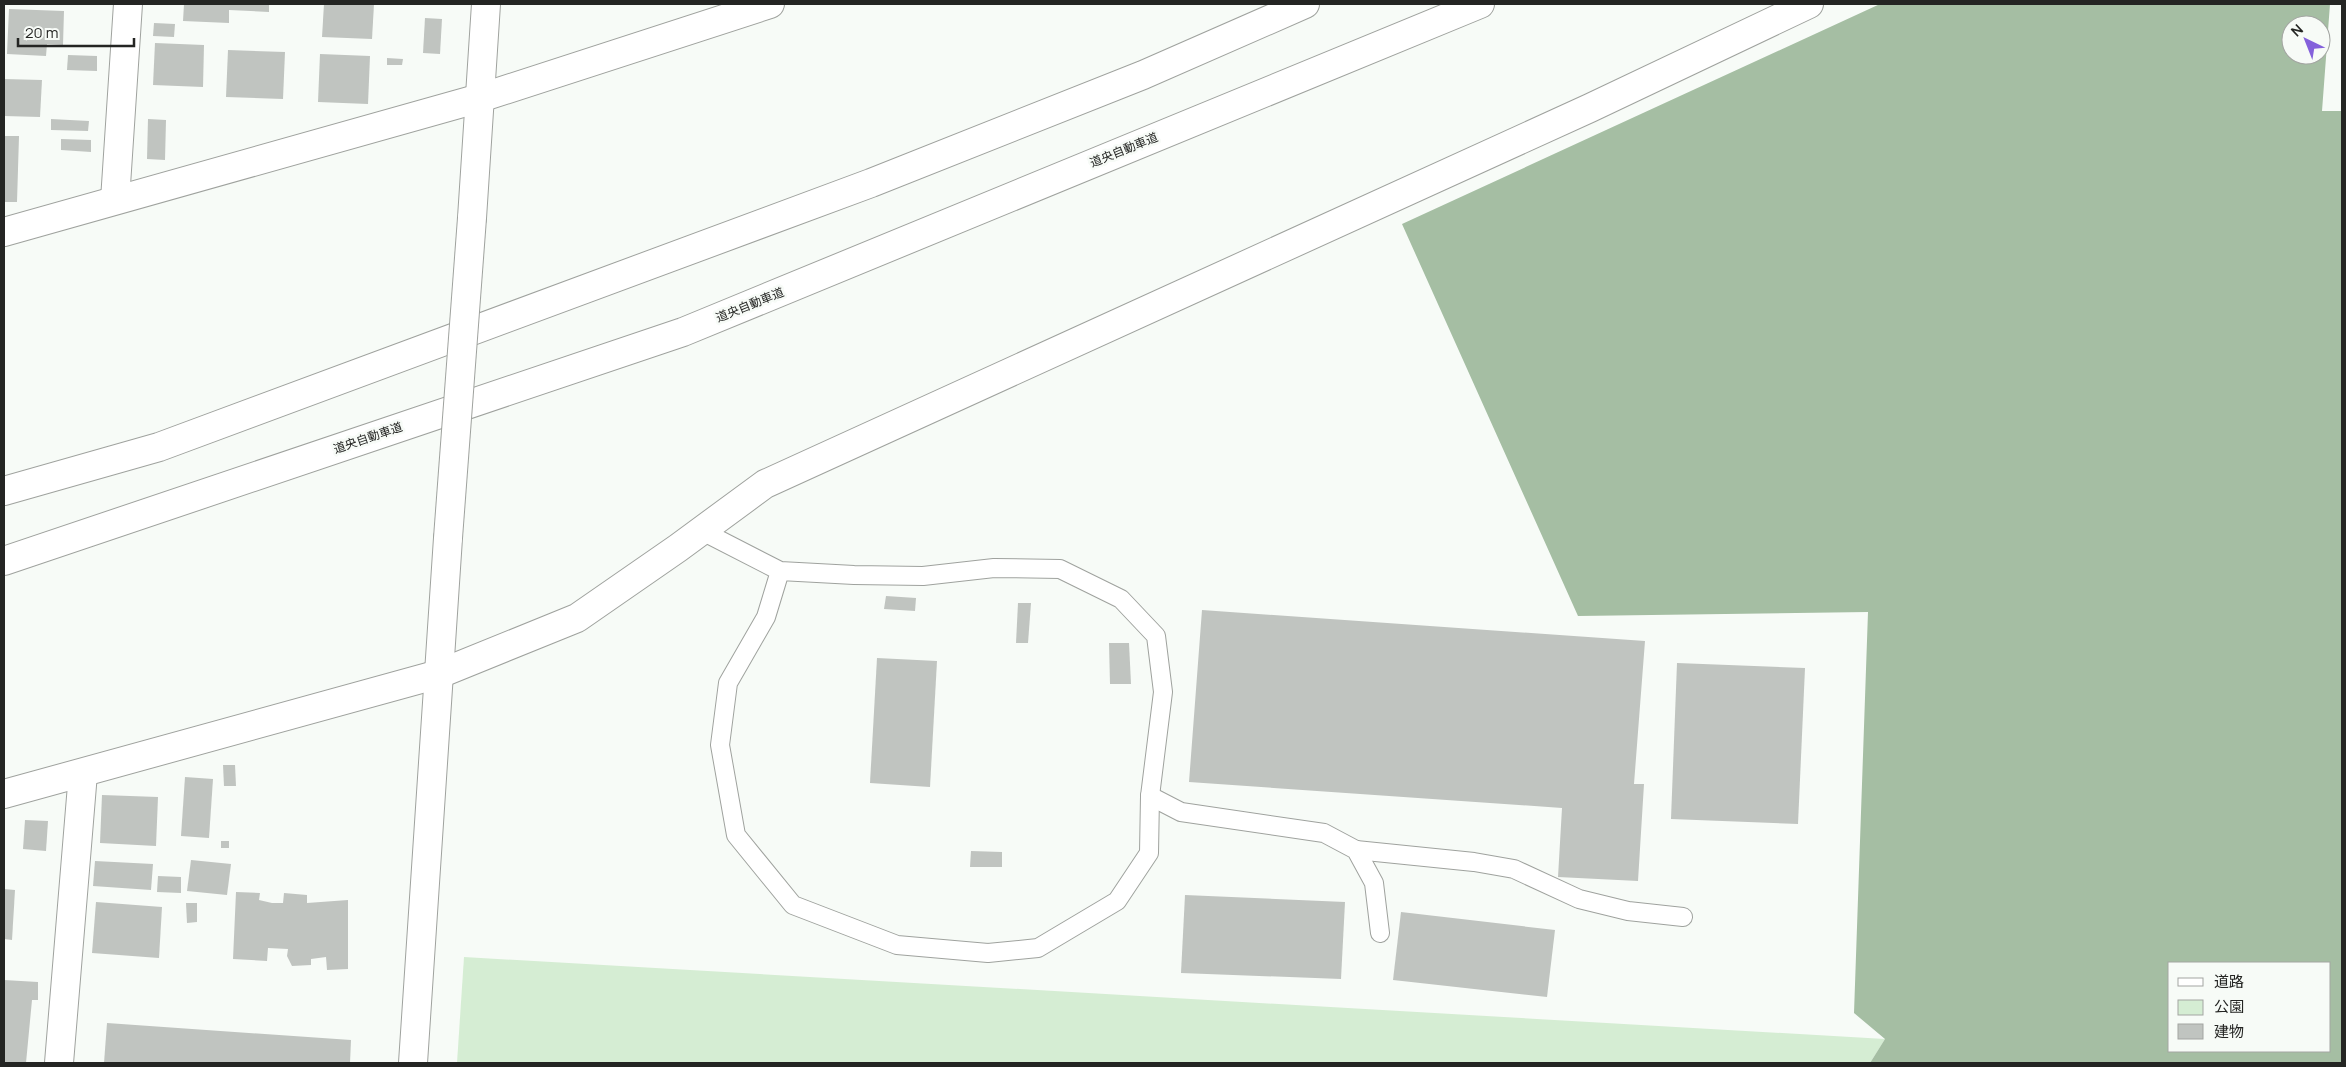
<svg xmlns="http://www.w3.org/2000/svg" width="2346" height="1067" font-family="Manrope,'Noto Sans JP',sans-serif">
<style>
.green{fill:#d5edd3}
.forest{fill:#a5bea3;fill-rule:evenodd}
.building{fill:#c0c4c0}
.lines{fill:none;stroke-linecap:round;stroke-linejoin:round}
.service-casing{stroke:#9fa29e;stroke-width:20}
.minor-casing{stroke:#9fa29e;stroke-width:30}
.motorway-casing{stroke:#9fa29e;stroke-width:30}
.service{stroke:#fff;stroke-width:18}
.minor{stroke:#fff;stroke-width:28}
.motorway{stroke:#fff;stroke-width:28}
.minor-bridge-casing{stroke:#9fa29e;stroke-width:30;stroke-linecap:butt}
.minor-bridge{stroke:#fff;stroke-width:28}
.labels{text-anchor:middle;stroke-width:5;stroke-linejoin:round;paint-order:stroke}
.street-label{font-size:12px;fill:#242523;stroke:#f7fbf7}
</style>
<rect width="100%" height="100%" fill="#f7fbf7"/>
<polygon class="green" points="464,957 1885,1039 1870,1063 457,1063"/>
<path class="forest" d="M1880,4H2330L2322,111H2342V1063H1870L1885,1039L1854,1013L1868,612L1578,616L1402,224ZM2291,25H2321V55H2291ZM2170,963H2330V1051H2170Z"/>
<g class="building">
<polygon points="184,4 269,4 269,12 229,10 229,23 183,21"/>
<polygon points="324,4 374,4 372,39 322,37"/>
<polygon points="9,9 64,11 63,45 47,44 46,56 7,54"/>
<polygon points="425,18 442,19 440,54 423,53"/>
<polygon points="154,23 175,24 174,37 153,36"/>
<polygon points="155,43 204,45 203,87 153,85"/>
<polygon points="228,50 285,52 283,99 226,97"/>
<polygon points="320,54 370,56 368,104 318,102"/>
<polygon points="68,55 97,56 97,71 67,70"/>
<polygon points="387,58 403,59 402,65 387,65"/>
<polygon points="4,79 42,80 40,117 4,116"/>
<polygon points="51,119 89,121 88,131 51,130"/>
<polygon points="148,119 166,120 165,160 147,159"/>
<polygon points="4,136 19,136 17,202 4,202"/>
<polygon points="61,139 91,140 91,152 61,150"/>
<polygon points="886,596 916,598 915,611 884,609"/>
<polygon points="1018,603 1031,603 1028,643 1016,643"/>
<polygon points="1202,610 1645,641 1634,784 1644,784 1638,881 1558,877 1562,808 1189,782"/>
<polygon points="1109,643 1129,643 1131,684 1110,684"/>
<polygon points="877,658 937,661 930,787 870,783"/>
<polygon points="1677,663 1805,668 1798,824 1671,819"/>
<polygon points="223,765 235,765 236,786 224,786"/>
<polygon points="185,777 213,779 209,838 181,836"/>
<polygon points="102,795 158,797 156,846 100,843"/>
<polygon points="25,820 48,821 46,851 23,849"/>
<rect x="221" y="841" width="8" height="7"/>
<polygon points="971,851 1002,852 1002,867 970,867"/>
<polygon points="191,860 231,864 227,895 187,891"/>
<polygon points="95,861 153,864 151,890 93,886"/>
<polygon points="158,876 181,877 181,893 157,892"/>
<polygon points="4,889 15,890 12,940 4,939"/>
<polygon points="236,892 260,893 259,900 272,903 283,903 284,893 307,895 307,903 348,900 348,969 327,970 326,957 311,959 311,965 292,966 287,956 288,949 268,948 267,961 233,959"/>
<polygon points="1185,895 1345,902 1341,979 1181,973"/>
<polygon points="96,902 162,907 159,958 92,953"/>
<polygon points="186,903 197,903 197,922 187,923"/>
<polygon points="1401,912 1555,930 1547,997 1393,980"/>
<polygon points="4,980 38,982 38,1000 32,1000 26,1063 4,1063"/>
<polygon points="107,1023 351,1040 350,1063 104,1063"/>
</g>
<g class="lines">
<defs>
<g id="service">
<polyline points="702,531 780,571 854,575 923,576 994,568 1060,569 1121,599 1156,636 1163,692 1150,796 1149,853 1117,901 1038,948 988,953 897,945 793,905 736,835 720,745 728,683 766,617 780,571"/>
<polyline points="1150,796 1181,812 1324,833 1356,850 1374,883 1380,933"/>
<polyline points="1356,850 1474,862 1514,869 1579,899 1628,911 1683,917"/>
</g>
<g id="minor">
<polyline points="115,200 128,4"/>
<polyline points="472,218 486,4"/>
<polyline points="4,232 480,98 770,4"/>
<polyline points="4,794 439,674 577,618 678,548 765,484 1590,108 1809,4"/>
<polyline points="59,1063 83,773"/>
<polyline points="413,1063 448,538"/>
</g>
<g id="motorway">
<polyline points="4,491 159,447 871,183 1143,75 1305,4"/>
<polyline points="4,561 683,332 1480,4"/>
</g>
</defs>
<use href="#service" class="service-casing"/>
<use href="#minor" class="minor-casing"/>
<use href="#motorway" class="motorway-casing"/>
<use href="#service" class="service"/>
<use href="#minor" class="minor"/>
<use href="#motorway" class="motorway"/>
<defs>
<polyline id="minor-bridge" points="448,538 472,218"/>
</defs>
<use href="#minor-bridge" class="minor-bridge-casing"/>
<use href="#minor-bridge" class="minor-bridge"/>
</g>
<g class="labels">
<g class="street-label">
<text transform="translate(1124 150) rotate(-22)" y="4">道央自動車道</text>
<text transform="translate(750 305) rotate(-22)" y="4">道央自動車道</text>
<text transform="translate(368 438) rotate(-19)" y="4">道央自動車道</text>
</g>
</g>
<rect width="2346" height="1067" fill="none" stroke="#242523" stroke-width="10"/>
<rect x="2168" y="962" width="162" height="90" fill="#f7fbf7" stroke="#a3a5a2"/>
<rect x="2178" y="978" width="25" height="8" fill="#ffffff" stroke="#a3a5a2"/>
<text x="2214" y="987" font-size="15" fill="#242523">道路</text>
<rect x="2178" y="1000" width="25" height="15" fill="#d5edd3" stroke="#a3a5a2"/>
<text x="2214" y="1012" font-size="15" fill="#242523">公園</text>
<rect x="2178" y="1024" width="25" height="15" fill="#c0c4c0" stroke="#a3a5a2"/>
<text x="2214" y="1037" font-size="15" fill="#242523">建物</text>
<g transform="translate(2306 40) rotate(317)"><circle r="24" fill="#f7fbf7" stroke="#a3a5a2"/>
<path d="M0-4L9 19L0 12L-9 19Z" fill="#8461db"/>
<text y="-8" font-size="14" font-weight="bold" text-anchor="middle" fill="#242523">N</text>
</g>
<path d="M18 38v8h116v-8" fill="none" stroke="#242523" stroke-width="2.5"/>
<text x="25" y="38" font-size="15" fill="#242523" stroke="#f7fbf7" stroke-width="4" paint-order="stroke">20 m</text>
</svg>
